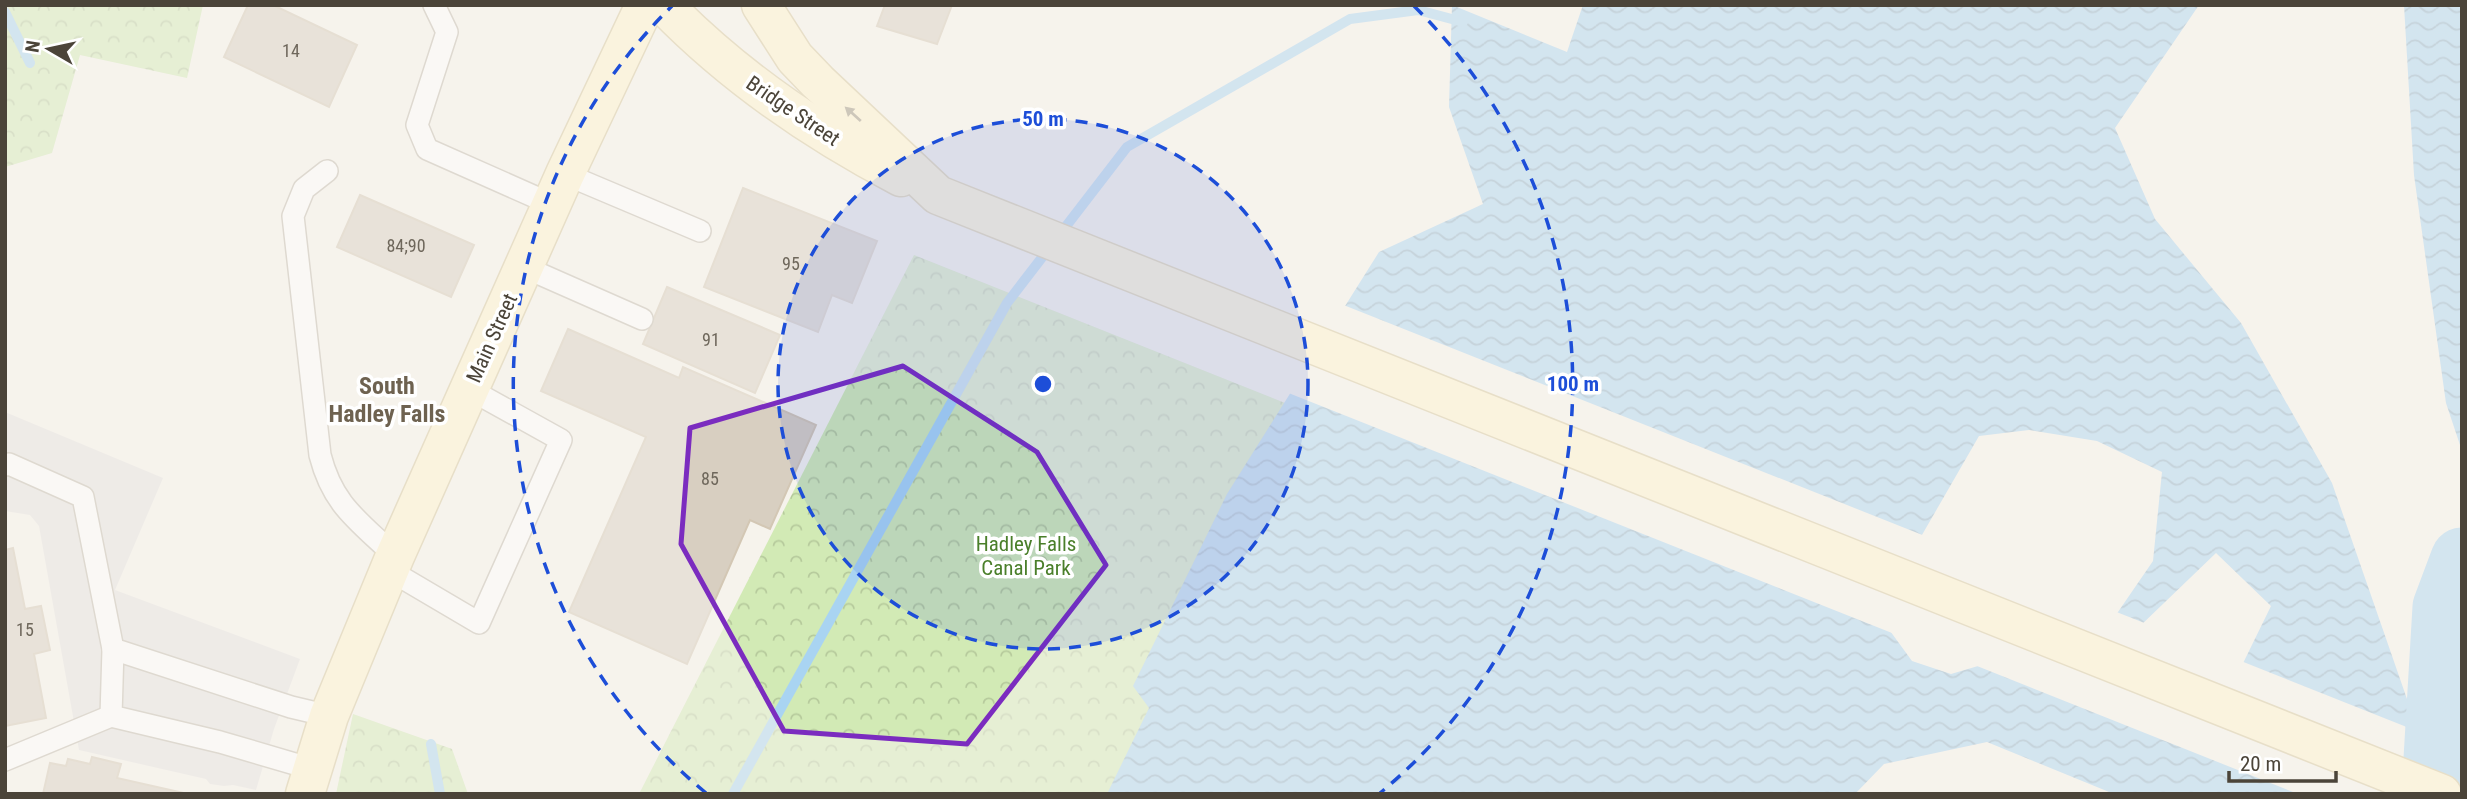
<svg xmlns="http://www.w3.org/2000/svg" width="2467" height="799" font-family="'Roboto Condensed',sans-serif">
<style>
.forest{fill:url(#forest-crowns)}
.parking{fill:#e5e3e0}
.water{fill:url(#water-waves);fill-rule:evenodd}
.pier{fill:#f6f3ec}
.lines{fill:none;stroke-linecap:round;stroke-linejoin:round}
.stream{stroke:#a9d4f2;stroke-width:10}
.river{stroke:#a9d4f2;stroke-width:63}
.building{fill:#d8cfc1;stroke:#d3c7b4;stroke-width:2}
.lane-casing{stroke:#c2bbae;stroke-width:24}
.secondary-casing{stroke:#d6c79b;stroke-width:41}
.lane{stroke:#fff;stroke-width:21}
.secondary{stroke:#fff3cd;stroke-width:38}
.oneway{fill:#9c937c}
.marked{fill:none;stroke:#7b2cbf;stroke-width:5;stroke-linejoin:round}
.ring{fill:none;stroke:#1d4ed8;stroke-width:3.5;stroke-dasharray:12 9}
.labels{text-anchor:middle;stroke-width:7;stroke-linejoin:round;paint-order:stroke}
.number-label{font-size:18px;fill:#6e675b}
.street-label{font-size:21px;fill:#4b4439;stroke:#fff}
.park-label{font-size:21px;fill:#4a7f2a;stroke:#fff}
.quarter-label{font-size:24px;font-weight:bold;fill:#6e6250;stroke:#fff}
.centre{fill:#1d4ed8;stroke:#fff;stroke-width:3.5}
.ring-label{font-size:21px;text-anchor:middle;font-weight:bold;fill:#1d4ed8;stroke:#fff;stroke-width:7;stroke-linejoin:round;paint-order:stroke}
</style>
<defs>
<pattern id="forest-crowns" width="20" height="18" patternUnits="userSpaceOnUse" patternTransform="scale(1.75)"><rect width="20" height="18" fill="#d2eab5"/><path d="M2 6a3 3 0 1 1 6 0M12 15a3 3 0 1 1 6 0" fill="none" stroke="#b6ca9c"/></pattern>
<pattern id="water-waves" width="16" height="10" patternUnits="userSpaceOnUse" patternTransform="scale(1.75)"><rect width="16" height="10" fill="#a9d4f2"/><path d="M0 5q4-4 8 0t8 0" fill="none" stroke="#8caec5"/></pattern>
</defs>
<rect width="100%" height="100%" fill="#f6f3ec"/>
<g class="forest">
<polygon points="5,5 203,5 187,78 80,55 52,153 5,167"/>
<polygon points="914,255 1398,448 1179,794 639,794"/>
<polygon points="353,714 452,749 468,794 336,794"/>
</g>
<polygon class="parking" points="5,412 163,478 115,590 300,659 274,729 256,790 233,785 224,786 210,784 206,779 79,750 39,526 30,515 5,511"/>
<g class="water">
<path d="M1452,5L1567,52L1583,5H2199L2115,128L2155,219L2241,323L2332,483L2407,699L2462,724V794H2114L1987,742L1884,764L1855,794H1107L1149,708L1133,686L1227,494L1379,252L1483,204L1449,107ZM2029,430L2097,441L2162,472L2153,561L2107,628L1951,674L1912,661L1877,613L1979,436ZM2216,553L2271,606L2205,741L2125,709L2138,628Z"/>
<polygon points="2404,5 2462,5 2462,451 2446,403 2414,175"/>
</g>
<g class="pier">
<polygon points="1341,304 1925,536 1881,613 1897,635 1286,392"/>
<polygon points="2114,611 2147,624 2141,630 2129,707 2204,736 2241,661 2462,749 2462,794 2298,794 1972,664 2105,625"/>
</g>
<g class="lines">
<g class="stream">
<polyline points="5,12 30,63"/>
<polyline points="431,744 440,794"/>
<polyline points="733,794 1007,303 1127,147 1350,19 1418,10 1463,22"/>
</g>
<polyline class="river" points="2422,794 2434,776 2444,607 2462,559"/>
</g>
<g class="building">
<polygon points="248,5 273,5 357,45 329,107 224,57"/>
<polygon points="885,5 952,5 937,44 877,26"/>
<polygon points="743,188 877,241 852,303 832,295 818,332 704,287"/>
<polygon points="360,195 474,245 451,297 337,247"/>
<polygon points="667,287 780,335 755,393 643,344"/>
<polygon points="568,329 679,378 683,367 816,425 770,529 750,520 687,664 569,612 646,437 541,391"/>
<polygon points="13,548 25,609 41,606 50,650 34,654 46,718 5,726 5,550"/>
<polygon points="92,757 121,764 117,778 188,794 43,794 50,763 66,766 68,759 90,764"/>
</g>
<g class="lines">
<defs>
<g id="lane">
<polyline points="434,5 447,32 417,125 427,149 551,204"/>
<path d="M327,171L304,189L293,216L320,455C333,506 359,521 395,556"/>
<polyline points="565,174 700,231"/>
<polyline points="524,267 642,319"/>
<polyline points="5,465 9,464 83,497 113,649 291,707 329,716"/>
<polyline points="389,570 479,623 561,440 469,389"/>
<polyline points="113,649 111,716 220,742 312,769"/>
<polyline points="5,760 111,716"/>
</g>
<g id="secondary">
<path d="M664,5C734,77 813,131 901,177"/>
<polyline points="761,5 795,58 818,82 938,195 2442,794"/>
<polyline points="305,794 329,716 395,556 565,174 645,5"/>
</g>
</defs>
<use href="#lane" class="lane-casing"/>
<use href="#secondary" class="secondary-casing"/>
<use href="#lane" class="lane"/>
<use href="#secondary" class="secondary"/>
</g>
<defs><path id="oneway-solid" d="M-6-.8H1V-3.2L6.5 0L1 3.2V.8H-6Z" transform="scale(1.75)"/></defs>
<use class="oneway" href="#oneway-solid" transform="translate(853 114) rotate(-138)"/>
<path d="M0 0H2467V799H0ZM903,366L1037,452L1106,565L967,744L784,731L681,544L690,428Z" fill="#f6f3ec" fill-opacity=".55" fill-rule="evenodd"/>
<path class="marked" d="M903,366L1037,452L1106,565L967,744L784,731L681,544L690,428Z"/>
<circle cx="1043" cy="384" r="265" fill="#1d4ed8" fill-opacity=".12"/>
<g class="ring">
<circle cx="1043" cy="384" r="265"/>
<path d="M706 793A530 530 0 0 1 672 6M1414 6A530 530 0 0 1 1380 793"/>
</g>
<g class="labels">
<g class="number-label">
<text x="291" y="57">14</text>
<text x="406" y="252">84;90</text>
<text x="791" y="270">95</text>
<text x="711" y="346">91</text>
<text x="710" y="485">85</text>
<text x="25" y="636">15</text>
</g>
<g class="street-label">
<text transform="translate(793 111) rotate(34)" y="7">Bridge Street</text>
<text transform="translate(492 338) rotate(-66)" y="7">Main Street</text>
</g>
<g class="park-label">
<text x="1026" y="551">Hadley Falls<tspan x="1026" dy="24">Canal Park</tspan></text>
</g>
<g class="quarter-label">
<text x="387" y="394">South<tspan x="387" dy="28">Hadley Falls</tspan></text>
</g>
</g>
<circle cx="1043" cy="384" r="10" class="centre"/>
<g class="ring-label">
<text x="1043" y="126">50 m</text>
<text x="1573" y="391">100 m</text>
</g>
<rect width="2467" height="799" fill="none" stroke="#4b4439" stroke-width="14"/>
<g transform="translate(49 49) rotate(279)" stroke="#ffffff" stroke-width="5" paint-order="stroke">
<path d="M0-5L12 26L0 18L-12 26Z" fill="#4b4439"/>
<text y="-10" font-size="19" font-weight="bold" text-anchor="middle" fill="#4b4439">N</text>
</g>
<path d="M2229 771v10h107v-10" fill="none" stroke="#4b4439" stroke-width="3.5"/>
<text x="2240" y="771" font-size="21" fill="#4b4439" stroke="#ffffff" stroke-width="5" paint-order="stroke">20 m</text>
</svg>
